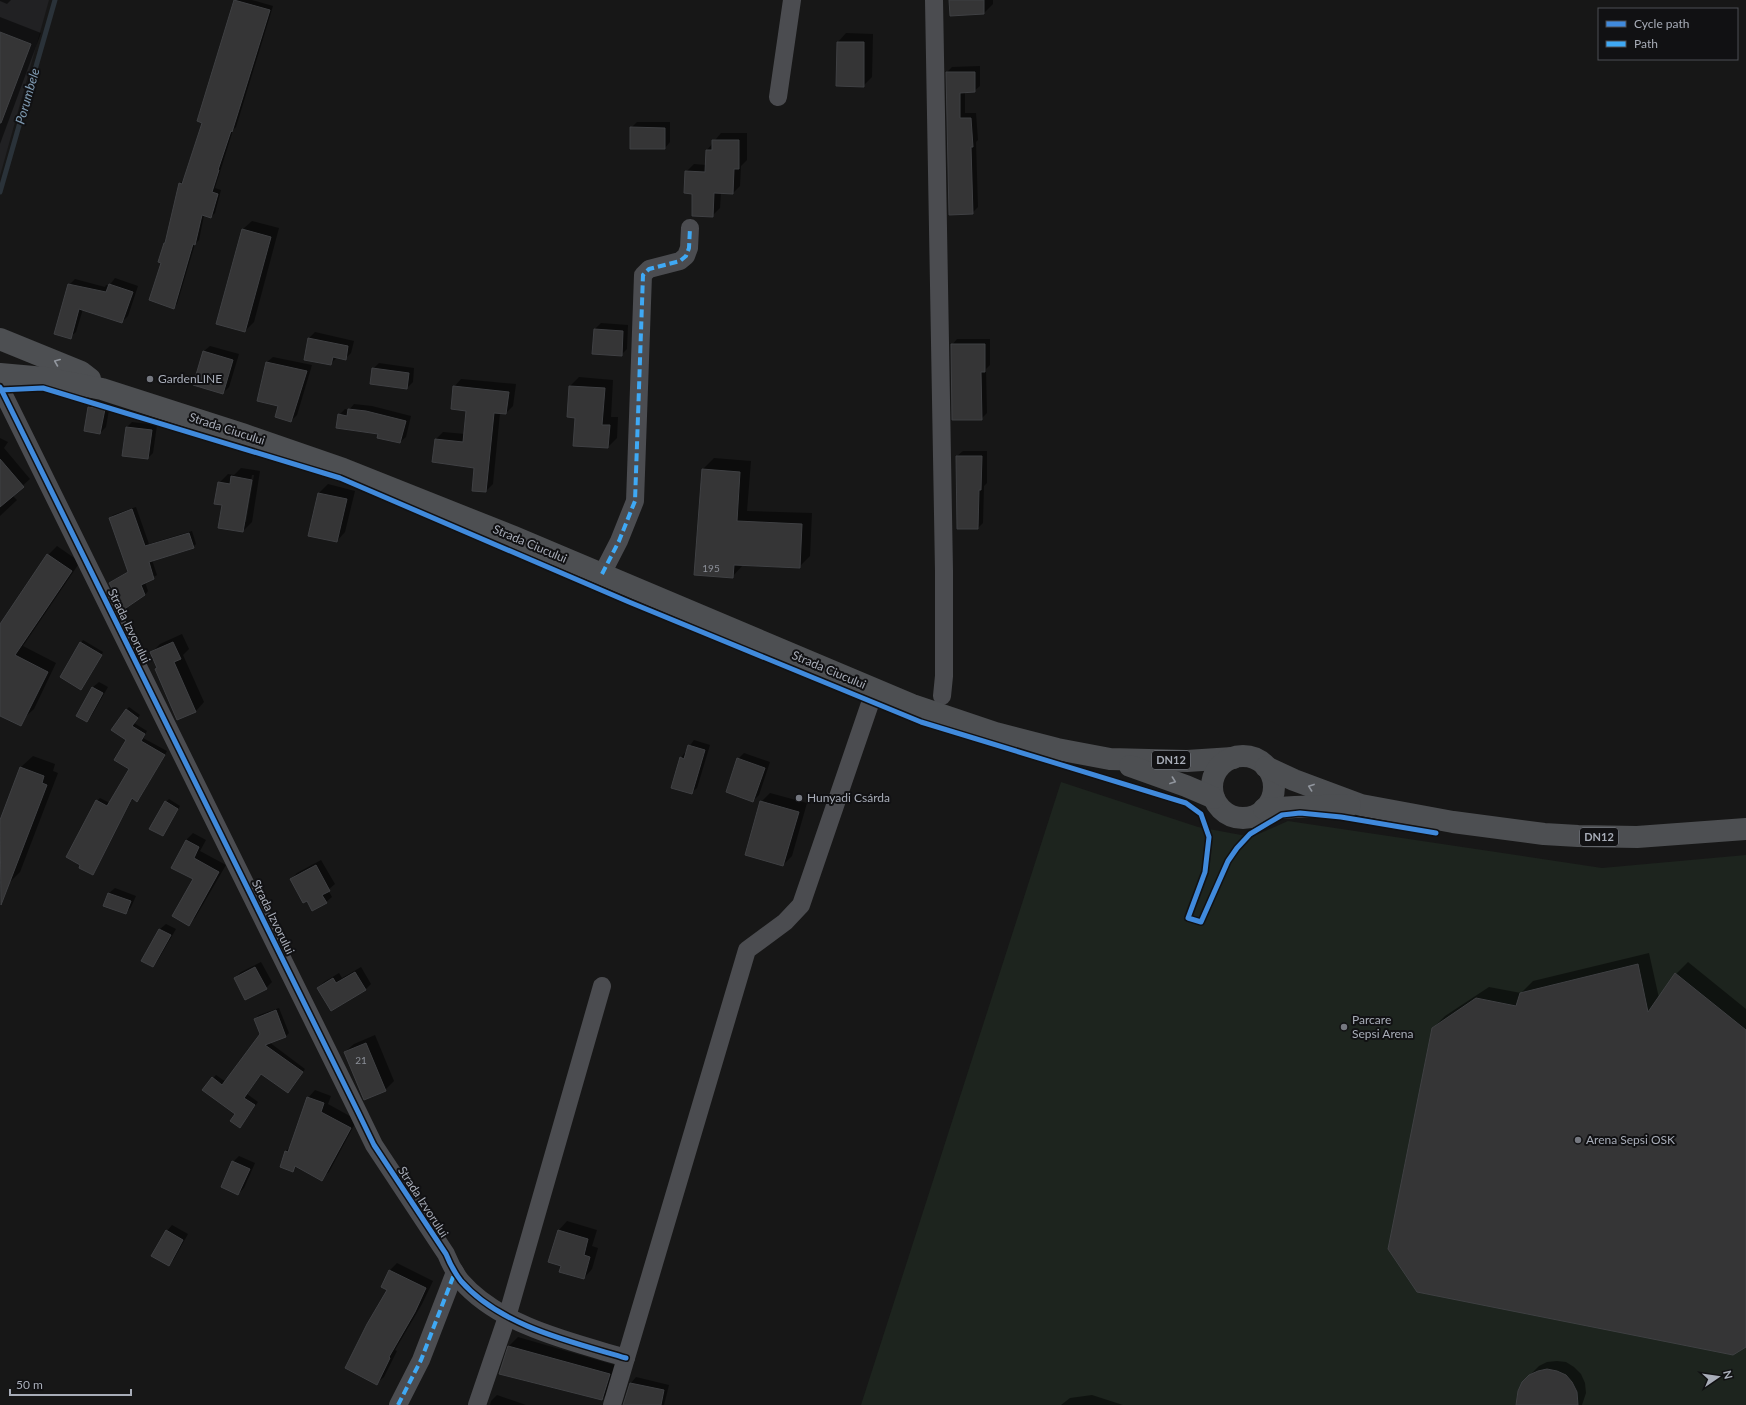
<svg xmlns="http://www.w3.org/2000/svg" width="1746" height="1405" font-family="Lato,sans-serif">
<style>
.built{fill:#212123}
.green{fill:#1d241e}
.shadow{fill:#0007;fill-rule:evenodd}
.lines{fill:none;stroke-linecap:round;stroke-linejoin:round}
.stream{stroke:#2a3239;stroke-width:5}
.building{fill:#353536;stroke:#3f4043}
.street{stroke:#4b4c50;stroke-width:18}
.primary{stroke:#4d4f52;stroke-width:22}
.quiet{stroke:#3fa9f5;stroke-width:4;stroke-dasharray:8 4;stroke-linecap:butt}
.cycleway-casing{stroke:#111113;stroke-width:8}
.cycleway{stroke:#408adc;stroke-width:5}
.oneway{stroke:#91969e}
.poi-dot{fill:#757880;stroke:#111113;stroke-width:1.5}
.labels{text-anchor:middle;stroke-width:4;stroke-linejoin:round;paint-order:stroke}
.number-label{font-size:10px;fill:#8b8f98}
.shield{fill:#111113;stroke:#7b7e86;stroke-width:1}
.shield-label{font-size:11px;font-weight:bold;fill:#a8adb8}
.poi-label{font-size:12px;fill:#a8adb8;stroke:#111113;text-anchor:start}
.street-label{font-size:12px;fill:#a8adb8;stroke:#111113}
.water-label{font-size:13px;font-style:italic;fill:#7f9bb3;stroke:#111113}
</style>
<rect width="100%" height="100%" fill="#171717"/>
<polygon class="built" points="0,0 49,0 0,176"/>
<polygon class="green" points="1061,782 1198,827 1252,837 1288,821 1602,868 1746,855 1746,1405 861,1405"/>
<g class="shadow">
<polygon points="0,0 11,0 7,4 0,1"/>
<polygon points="235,0 252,0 273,6 236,127 233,130 215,188 221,190 215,213 211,217 204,215 199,240 195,244 177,304 174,307 163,262 165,244 180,184 183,180 203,122 198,120"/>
<polygon points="950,0 993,0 993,4 984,13 951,15"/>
<polygon points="0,17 41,33 0,144"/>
<polygon points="846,33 873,34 872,77 863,86 838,42"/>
<polygon points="980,66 980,86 974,91 965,91 965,113 976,113 978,140 976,142 978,207 972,213 947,72 952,67"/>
<polygon points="637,122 670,122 670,142 665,148 631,128"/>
<polygon points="721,133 747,133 747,160 741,166 740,186 733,193 721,193 720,208 712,216 693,193 686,172 694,164 706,165 707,150"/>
<polygon points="252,221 279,228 254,322 245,331 243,229"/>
<polygon points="115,278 138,286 128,316 122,322 83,309 76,332 70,337 69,285 75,279 105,287 106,285 109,286"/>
<polygon points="601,323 628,325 627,349 621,355 595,329"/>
<polygon points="315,332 354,341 351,353 345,359 337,357 331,364 305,359 309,338"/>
<polygon points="957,339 990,339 990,365 986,369 987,413 981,419 952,345"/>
<polygon points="210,346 239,354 229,387 223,393 194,384 204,351"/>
<polygon points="273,357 312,365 297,415 291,421 280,405 267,362"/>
<polygon points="379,363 414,368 413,382 407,388 373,369"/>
<polygon points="579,377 613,380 611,417 618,417 617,438 608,447 576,417 570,386"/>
<polygon points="461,379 516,384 513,406 506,413 500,413 493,484 486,491 475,467 436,439 443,432 465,434 467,410 454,387"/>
<polygon points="94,401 110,404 106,427 100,433 85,430 89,407"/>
<polygon points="354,404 372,406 411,416 406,437 400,442 339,415 345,409 349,410"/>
<polygon points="132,422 157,425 153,453 148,458 127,427"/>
<polygon points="0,438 8,442 4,448 30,479 12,495 17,500 0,516"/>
<polygon points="963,451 987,451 987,483 984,486 983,523 978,528 958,488 956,488 957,456"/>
<polygon points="714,458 751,461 747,511 812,513 810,556 799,567 743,565 732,577 703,469"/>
<path d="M241,468L260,471L252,522L243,531L223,504L219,483L228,474L234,475ZM252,475H254L246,522H244Z"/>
<polygon points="328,484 355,491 345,532 337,541 319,493"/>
<polygon points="136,507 149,544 192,531 196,544 193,547 152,560 157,575 145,582 148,591 145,595 110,583 129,571 110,518 113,515"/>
<polygon points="57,546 80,562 23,646 56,663 34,709 25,717 0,714 0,626 48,555"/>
<polygon points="182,634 189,649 183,655 204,702 196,711 156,669 158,667 151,653 160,644"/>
<polygon points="83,640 103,652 81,689 81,643"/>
<polygon points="99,682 108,687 92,715 87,721 78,716 93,687"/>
<polygon points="129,707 140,715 134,723 147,731 143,738 167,751 140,798 137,800 133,798 93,874 97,801 100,798 110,803 130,768 126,710"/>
<polygon points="694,740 710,745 697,788 691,793 681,758"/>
<polygon points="744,753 770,762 759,795 753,801 738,759"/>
<polygon points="33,756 55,764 53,771 58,773 20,872 8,884 0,881 0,823 21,767"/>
<polygon points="770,793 807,803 792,856 783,865 761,802"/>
<polygon points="169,799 180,806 163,835 166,802"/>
<polygon points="193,833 206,840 200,851 226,865 195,918 188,924 194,879 186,840"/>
<polygon points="321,860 335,884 328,890 332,897 326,902 307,899 291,879 297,873"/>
<polygon points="115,888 136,896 131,907 126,913 109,893"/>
<polygon points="166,924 176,929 158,960 153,966 143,960 160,929"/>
<polygon points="1649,953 1659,998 1676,974 1688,962 1746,1009 1746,1346 1433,1028 1445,1016 1489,987 1521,993 1533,981"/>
<polygon points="261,962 272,982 266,988 235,978 241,972"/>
<polygon points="361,967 371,984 365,990 318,988 324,982 339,973 342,978"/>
<polygon points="279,1008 289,1033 286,1036 269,1042 305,1069 288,1092 262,1073 247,1094 258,1102 240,1127 236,1114 213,1078 216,1075 226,1082 261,1034 255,1019 259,1015"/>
<polygon points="375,1035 394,1081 385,1090 345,1052 354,1044"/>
<polygon points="315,1090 331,1096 328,1104 357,1120 329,1172 321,1179 297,1166 292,1170 281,1166 286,1151 291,1146 308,1098"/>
<polygon points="239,1156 255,1163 244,1188 238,1194 233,1162"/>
<polygon points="567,1221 597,1230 592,1246 598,1248 592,1269 584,1278 562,1265 559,1230"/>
<polygon points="172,1225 188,1234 174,1259 168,1265 167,1231"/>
<polygon points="397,1263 433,1281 422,1304 395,1350 397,1351 384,1377 377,1383 388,1289 382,1286 390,1270"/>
<polygon points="518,1337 618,1366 611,1391 602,1399 500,1373 509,1346"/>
<polygon points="1557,1361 1566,1362 1574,1367 1581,1374 1585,1383 1586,1393 1582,1405 1518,1405 1523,1382 1539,1366 1547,1362"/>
<polygon points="636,1377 669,1385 664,1405 624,1405 631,1383"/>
<polygon points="497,1395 526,1405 490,1405 491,1401"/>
<polygon points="1092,1395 1123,1405 1061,1405 1070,1398"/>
</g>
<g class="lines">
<polyline class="stream" points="0,192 55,0"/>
</g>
<g class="building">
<polygon points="234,0 270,10 232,132 231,131 218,170 219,170 212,192 218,194 211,218 202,215 195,245 193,244 174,309 149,300 161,263 158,262 164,243 165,243 179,183 182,184 202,123 197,121"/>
<polygon points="949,0 984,0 984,14 950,16"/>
<polygon points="0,32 31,44 1,123 0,123"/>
<polygon points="837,42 864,42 864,87 836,86"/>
<polygon points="946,72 975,72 975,92 960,93 960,118 971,118 973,147 971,147 973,214 949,215"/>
<polygon points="630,127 665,128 665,149 630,149"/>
<polygon points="712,140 739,140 739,169 734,169 733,194 714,193 713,217 692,216 692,194 684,193 685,171 705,172 706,150 712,150"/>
<polygon points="242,229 271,237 245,332 216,324"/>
<polygon points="68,284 106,292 109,284 133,292 122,323 79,309 71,339 54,334"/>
<polygon points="594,329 623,331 622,356 592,354"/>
<polygon points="308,338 348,346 346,360 333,357 331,365 304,360"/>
<polygon points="951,344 985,344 985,372 981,372 982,420 952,420"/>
<polygon points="203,351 233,360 223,394 193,385"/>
<polygon points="266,362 307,371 291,422 275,417 278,406 257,401"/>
<polygon points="372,368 409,373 407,389 370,384"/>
<polygon points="453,386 509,392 506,414 494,413 486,492 472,491 474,468 432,462 435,439 463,442 466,411 451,409"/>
<polygon points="569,386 605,388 602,425 610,425 608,448 573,446 575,418 567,417"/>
<polygon points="88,407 105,409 100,434 84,431"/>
<polygon points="348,409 366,411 406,421 400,443 377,438 378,434 336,428 338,414 347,416"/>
<polygon points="126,427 152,430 148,459 122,456"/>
<polygon points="956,456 982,456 981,490 979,490 978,529 957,529"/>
<polygon points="0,459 24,487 0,507"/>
<polygon points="702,469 740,472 737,521 802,524 800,568 734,565 733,578 694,575"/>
<polygon points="231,476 252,480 243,532 218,528 222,505 214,504 218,482 230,484"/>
<polygon points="318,493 347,499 337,542 308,536"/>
<polygon points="132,509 145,546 189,533 194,548 149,562 154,579 141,585 145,595 123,610 109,583 128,572 109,518"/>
<polygon points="47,554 72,571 15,655 48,672 21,726 0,716 0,624"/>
<polygon points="80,642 102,655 81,690 60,677"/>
<polygon points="173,642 181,659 174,662 196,712 177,720 155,669 157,668 150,652"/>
<polygon points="92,687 103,693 87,722 76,716"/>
<polygon points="126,709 138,718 132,726 145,734 141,741 165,755 137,802 132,798 93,875 79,868 80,865 66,857 96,800 107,806 129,769 114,760 126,740 111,730"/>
<polygon points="688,745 705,750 692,794 671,788 680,757 684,759"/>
<polygon points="737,758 765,768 753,802 726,792"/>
<polygon points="20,767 44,776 42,783 47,785 1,905 0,820"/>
<polygon points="165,801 178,809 163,836 149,829"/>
<polygon points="760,801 799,812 783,866 745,855"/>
<polygon points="186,840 199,847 194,858 219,872 189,926 172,916 193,879 171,868"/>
<polygon points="316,865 330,891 322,895 327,903 312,911 307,901 303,903 290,879"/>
<polygon points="108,893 131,901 126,914 103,906"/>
<polygon points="159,929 171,935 153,967 141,961"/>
<polygon points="1638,964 1648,1012 1675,973 1746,1030 1746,1347 1733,1355 1417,1292 1388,1249 1432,1028 1476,998 1516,1006 1520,993"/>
<polygon points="255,967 267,989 245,1000 234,978"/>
<polygon points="355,972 366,990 331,1011 317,988 333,978 336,983"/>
<polygon points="276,1010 286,1037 265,1045 303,1072 288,1093 261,1074 244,1098 255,1105 240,1128 230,1121 235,1114 202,1090 212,1077 222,1085 260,1034 254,1019"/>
<polygon points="366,1043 386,1091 364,1100 344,1052"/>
<polygon points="307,1097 324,1103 321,1112 351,1128 322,1181 295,1166 293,1172 280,1167 285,1151 288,1152"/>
<polygon points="232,1161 250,1169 238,1195 221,1187"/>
<polygon points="166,1230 183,1240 169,1266 151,1256"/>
<polygon points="558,1230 588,1239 584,1255 590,1257 584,1279 559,1272 561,1266 548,1262"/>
<polygon points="389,1270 426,1288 415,1312 389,1357 390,1358 377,1385 345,1368 367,1324 387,1290 381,1287"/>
<polygon points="508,1346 610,1374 602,1400 499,1374"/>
<polygon points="1547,1369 1557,1371 1566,1375 1572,1382 1577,1392 1578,1405 1516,1405 1518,1391 1522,1382 1529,1375 1538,1371"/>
<polygon points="630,1383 664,1390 661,1405 623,1405"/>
</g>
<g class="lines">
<g class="street">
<polyline points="934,0 944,571 944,676 942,696"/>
<polyline points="778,97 792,0"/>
<path d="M0,387L358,1112L374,1145L446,1254C450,1264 455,1273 461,1281C500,1326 572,1342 626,1358"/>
<polyline points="602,574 619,541 635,501 643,275 649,269 680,261 686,256 689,248 690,228"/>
<polyline points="398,1405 421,1360 455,1272"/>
<polyline points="477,1405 507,1317 602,986"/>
<polyline points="612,1405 747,950 785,922 801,905 875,689"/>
</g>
<g class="primary">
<polyline points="0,339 81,372 90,379"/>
<polyline points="0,374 45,378 102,389 242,434 343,469 514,537 912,705 995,733 1057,749 1110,759 1187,761 1233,758"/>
<circle cx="1243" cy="787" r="31"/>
<polyline points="1130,766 1186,786 1214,798"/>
<polyline points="1266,767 1294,780 1361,805 1453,822 1544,834 1578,836 1637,837 1746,829"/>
<polyline points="1264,809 1295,807 1350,805"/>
</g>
<g class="quiet">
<polyline points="602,574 619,541 635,501 643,275 649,269 680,261 686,256 689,248 690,228"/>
<polyline points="398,1405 421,1360 455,1272"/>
</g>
<defs>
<g id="cycleway">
<path d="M0,387L358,1112L374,1145L446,1254C450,1264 455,1273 461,1281C500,1326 572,1342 626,1358"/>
<polyline points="0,390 43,388 340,478 629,602 921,722 1186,803 1201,814 1209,837 1205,872 1188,918 1201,922 1228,861 1237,848 1250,834 1282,815 1300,813 1341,817 1436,833"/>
</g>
</defs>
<use href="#cycleway" class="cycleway-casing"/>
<use href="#cycleway" class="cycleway"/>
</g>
<defs><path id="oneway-chevron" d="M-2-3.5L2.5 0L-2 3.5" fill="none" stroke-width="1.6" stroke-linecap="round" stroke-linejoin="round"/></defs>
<g class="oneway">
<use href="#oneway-chevron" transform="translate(57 362) rotate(-158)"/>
<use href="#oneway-chevron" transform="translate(1173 781) rotate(20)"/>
<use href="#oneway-chevron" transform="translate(1311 787) rotate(-160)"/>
</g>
<g class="poi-dot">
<circle cx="150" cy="379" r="4"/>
<circle cx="799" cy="798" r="4"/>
<circle cx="1344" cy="1027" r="4"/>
<circle cx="1578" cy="1140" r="4"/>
</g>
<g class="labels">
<g class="number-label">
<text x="711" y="572">195</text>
<text x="361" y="1064">21</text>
</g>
<g class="shield">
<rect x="1152" y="751" width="38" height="18" rx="3"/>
<rect x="1580" y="828" width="38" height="18" rx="3"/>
</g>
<g class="shield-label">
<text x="1171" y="764">DN12</text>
<text x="1599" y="841">DN12</text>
</g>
<g class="poi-label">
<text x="158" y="383">GardenLINE</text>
<text x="807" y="802">Hunyadi Csárda</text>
<text x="1352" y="1024">Parcare<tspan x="1352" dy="14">Sepsi Arena</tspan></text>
<text x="1586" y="1144">Arena Sepsi OSK</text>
</g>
<g class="street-label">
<text transform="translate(227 429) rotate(18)" y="4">Strada Ciucului</text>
<text transform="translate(530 544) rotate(23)" y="4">Strada Ciucului</text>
<text transform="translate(129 626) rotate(64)" y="4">Strada Izvorului</text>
<text transform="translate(829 670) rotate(23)" y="4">Strada Ciucului</text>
<text transform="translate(273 917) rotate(64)" y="4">Strada Izvorului</text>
<text transform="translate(423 1202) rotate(57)" y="4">Strada Izvorului</text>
</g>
<g class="water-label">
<text transform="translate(27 96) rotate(-74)" y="5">Porumbele</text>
</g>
</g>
<rect x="1598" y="8" width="140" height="52" fill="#111113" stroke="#4d4f55"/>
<rect x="1606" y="21" width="20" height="6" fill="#408adc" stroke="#4d4f55"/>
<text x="1634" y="28" font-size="12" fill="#a8adb8">Cycle path</text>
<rect x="1606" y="41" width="20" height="6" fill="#3fa9f5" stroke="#4d4f55"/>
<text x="1634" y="48" font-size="12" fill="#a8adb8">Path</text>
<g transform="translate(1718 1377) rotate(77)" stroke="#111113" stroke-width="3" paint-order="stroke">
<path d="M0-3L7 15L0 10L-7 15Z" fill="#a8adb8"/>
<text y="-6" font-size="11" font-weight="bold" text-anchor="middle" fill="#a8adb8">N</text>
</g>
<path d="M10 1389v6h121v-6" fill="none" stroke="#a8adb8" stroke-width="2"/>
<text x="16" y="1389" font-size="12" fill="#a8adb8" stroke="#111113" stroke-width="3" paint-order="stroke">50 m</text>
</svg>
